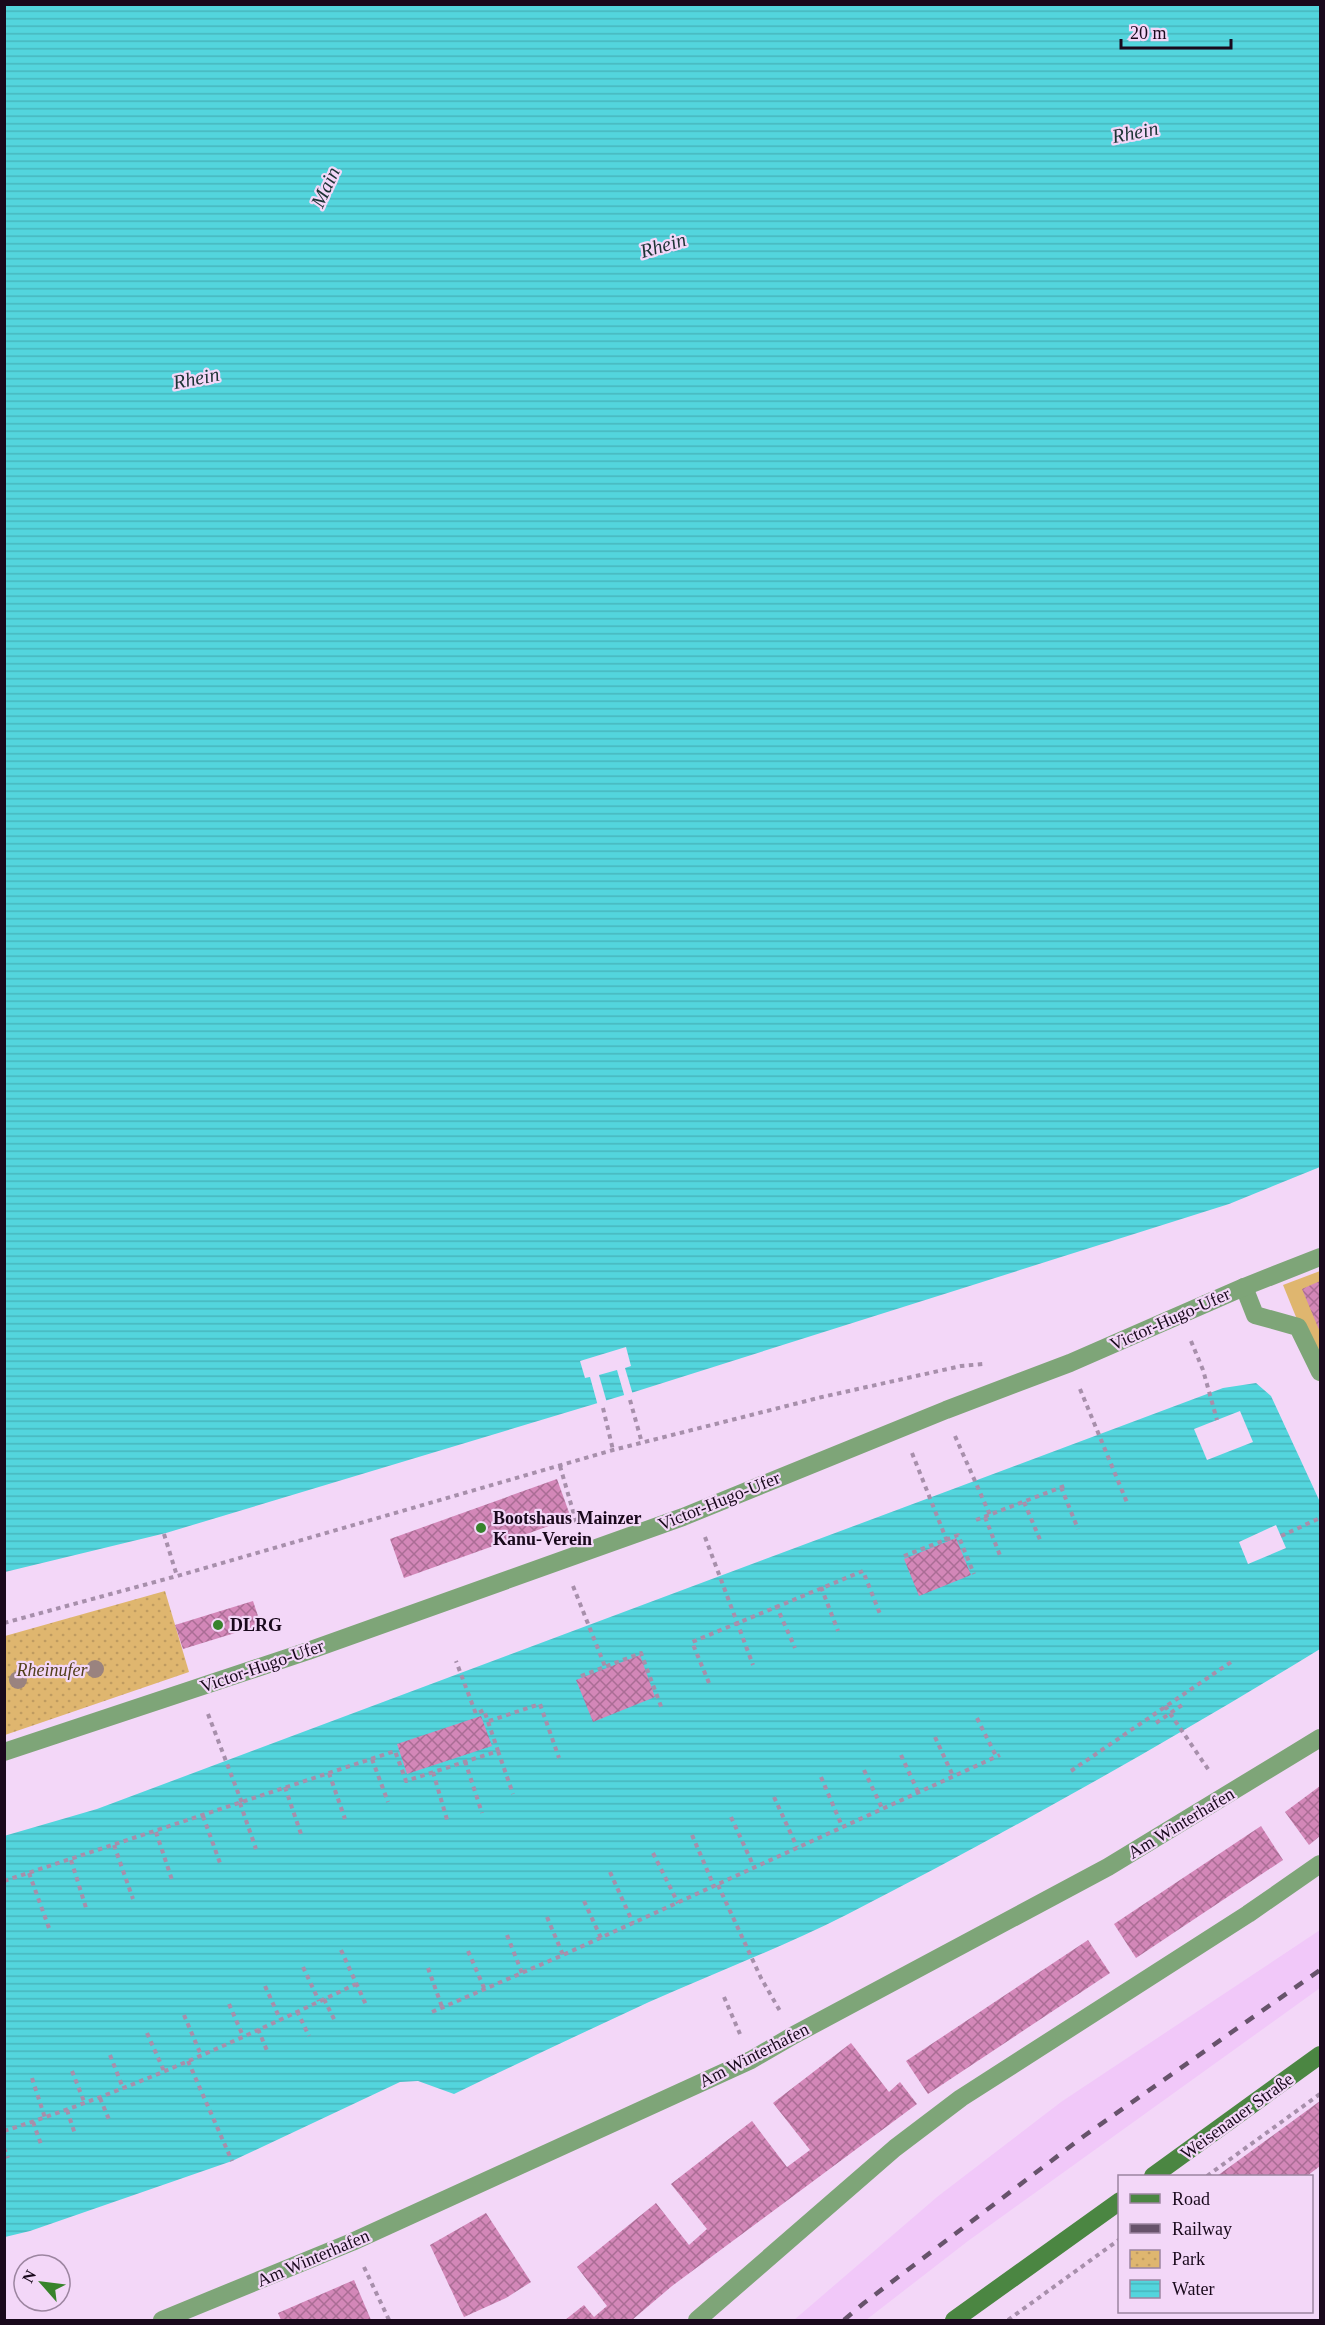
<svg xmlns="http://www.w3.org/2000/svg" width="1325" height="2325" font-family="Georgia,serif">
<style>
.built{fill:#f1c8f9}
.grass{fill:#dfb66f}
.park{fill:url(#park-dots)}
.water{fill:url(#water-rules)}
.pier{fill:#f3d7f8}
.building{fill:url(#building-cross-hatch)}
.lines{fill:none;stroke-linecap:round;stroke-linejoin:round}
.path{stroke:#a78fab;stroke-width:4;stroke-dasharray:4.5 4.5;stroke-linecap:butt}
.lane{stroke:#7ea578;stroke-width:18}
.street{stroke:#7ea578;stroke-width:18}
.secondary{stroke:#4b8642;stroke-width:18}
.rail{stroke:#67536b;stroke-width:4.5;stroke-dasharray:10 10;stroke-linecap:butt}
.tree{fill:#9a837f}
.poi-dot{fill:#37832b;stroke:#f3d7f8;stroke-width:2}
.labels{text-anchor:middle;stroke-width:4.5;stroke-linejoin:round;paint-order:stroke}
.street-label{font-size:18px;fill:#19091c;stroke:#f3d7f8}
.poi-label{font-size:18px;font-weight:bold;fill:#19091c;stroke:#f3d7f8;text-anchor:start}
.park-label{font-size:18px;font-style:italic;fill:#523f1c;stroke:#f3d7f8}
.water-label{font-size:20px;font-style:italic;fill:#1c3334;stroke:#f3d7f8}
</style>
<defs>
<pattern id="park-dots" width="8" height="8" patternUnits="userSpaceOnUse" patternTransform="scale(1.5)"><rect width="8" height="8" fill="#dfb66f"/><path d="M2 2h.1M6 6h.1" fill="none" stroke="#bf9b60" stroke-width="1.8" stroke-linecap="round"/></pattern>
<pattern id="water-rules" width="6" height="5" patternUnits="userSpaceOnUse" patternTransform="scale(1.5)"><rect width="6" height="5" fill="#53d5dd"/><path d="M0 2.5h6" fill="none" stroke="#48b6bd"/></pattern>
<pattern id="building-cross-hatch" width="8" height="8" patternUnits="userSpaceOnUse" patternTransform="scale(1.5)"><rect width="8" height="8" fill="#d387b8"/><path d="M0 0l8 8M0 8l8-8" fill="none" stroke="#aa6d95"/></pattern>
</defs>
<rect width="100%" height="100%" fill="#f3d7f8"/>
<polygon class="built" points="1320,1930 1320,1988 968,2241 866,2320 794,2320 937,2197 1061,2102"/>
<polygon class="grass" points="1320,1271 1320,1376 1283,1285"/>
<polygon class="park" points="165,1591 189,1672 5,1735 5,1636"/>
<g class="water">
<polygon points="4,5 1320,5 1320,1167 1229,1204 631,1393 166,1533 5,1572"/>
<path d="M1256,1383L1271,1396L1320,1502V1649C1166,1743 1008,1832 846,1915C782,1947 715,1973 649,2002C584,2032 519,2063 454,2094L418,2081L400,2082L232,2161L30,2231L5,2237L4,1836L97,1809L1223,1388Z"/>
</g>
<g class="pier">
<polygon points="626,1347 631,1366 625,1368 633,1395 625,1398 617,1370 599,1375 607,1403 598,1406 590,1377 585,1378 580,1361"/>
<polygon points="1240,1411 1253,1442 1207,1460 1194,1429"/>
<polygon points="1276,1525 1286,1548 1248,1564 1239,1542"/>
</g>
<g class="building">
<polygon points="1320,1281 1320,1332 1302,1289"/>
<polygon points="557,1479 571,1518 404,1578 390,1539"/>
<polygon points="956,1538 971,1575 919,1596 904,1559"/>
<polygon points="253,1601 261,1625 183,1649 175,1625"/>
<polygon points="640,1655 655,1697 593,1722 576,1680"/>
<polygon points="481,1716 492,1746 407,1774 397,1744"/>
<polygon points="1320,1786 1320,1836 1309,1845 1285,1812"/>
<polygon points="1261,1826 1283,1860 1136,1958 1114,1924"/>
<polygon points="1088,1940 1110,1973 928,2094 906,2061"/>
<polygon points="851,2043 889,2092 900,2082 917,2104 672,2286 632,2320 565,2320 584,2305 594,2317 607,2306 577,2267 656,2203 689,2245 707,2229 671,2184 752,2121 787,2167 810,2150 773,2103"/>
<polygon points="1320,2101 1320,2166 1307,2176 1217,2176"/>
<polygon points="486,2213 531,2282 506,2298 464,2317 430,2245"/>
<polygon points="354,2280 371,2320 281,2320 278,2313"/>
</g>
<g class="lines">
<g class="path">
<polyline points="1191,1341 1203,1370 1217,1420"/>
<polyline points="1080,1389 1128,1505"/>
<polyline points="630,1400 642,1443"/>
<polyline points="603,1408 613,1450"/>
<polyline points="955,1436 990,1515"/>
<polyline points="912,1453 947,1541"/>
<polyline points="560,1466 577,1525"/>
<polyline points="1061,1487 1078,1529"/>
<polyline points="1024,1502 1041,1542"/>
<polyline points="985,1517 1001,1558"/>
<polyline points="976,1520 1067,1485"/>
<polyline points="164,1534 177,1576"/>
<polyline points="1281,1536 1320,1518"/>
<polyline points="705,1537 753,1665"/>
<polyline points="904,1556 958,1535 974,1574"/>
<polyline points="573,1586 606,1669"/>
<polyline points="821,1587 838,1631"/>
<polyline points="776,1605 795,1648"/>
<polyline points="4,1623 177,1576 613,1450 822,1397 961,1366 983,1364"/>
<polyline points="581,1676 641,1653 662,1709"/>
<polyline points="709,1683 692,1642 863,1571 880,1614"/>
<polyline points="1165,1706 1210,1772"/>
<polyline points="208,1714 242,1803"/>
<polyline points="977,1718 996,1756"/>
<polyline points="489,1721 540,1704 559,1758"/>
<polyline points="1156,1723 1185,1703"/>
<polyline points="935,1737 953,1776"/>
<polyline points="498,1751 513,1794"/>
<polyline points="901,1755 918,1792"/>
<polyline points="372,1759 388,1802"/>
<polyline points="465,1761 482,1813"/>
<polyline points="864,1770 882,1808"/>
<polyline points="1071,1771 1231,1662"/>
<polyline points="433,1772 448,1823"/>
<polyline points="329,1773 345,1819"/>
<polyline points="821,1777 842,1826"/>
<polyline points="285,1787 301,1834"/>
<polyline points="774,1797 797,1847"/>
<polyline points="240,1803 256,1849"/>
<polyline points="203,1816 220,1863"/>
<polyline points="731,1817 754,1867"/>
<polyline points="156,1832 172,1880"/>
<polyline points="692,1835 714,1886"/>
<polyline points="114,1845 133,1899"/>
<polyline points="653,1853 678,1903"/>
<polyline points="71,1860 87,1911"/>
<polyline points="610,1872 633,1923"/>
<polyline points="29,1873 49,1928"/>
<polyline points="4,1881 395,1751 406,1781 498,1751 484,1710 476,1714 456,1661"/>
<polyline points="718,1885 761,1978 780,2011"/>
<polyline points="584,1901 601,1938"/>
<polyline points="547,1917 563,1955"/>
<polyline points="507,1935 522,1973"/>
<polyline points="341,1950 367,2007"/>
<polyline points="468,1951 485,1990"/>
<polyline points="303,1967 319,2001"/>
<polyline points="428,1968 442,2007"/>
<polyline points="265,1986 280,2019"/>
<polyline points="724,1997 740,2034"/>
<polyline points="324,1999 336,2023"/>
<polyline points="229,2004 243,2036"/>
<polyline points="297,2011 309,2036"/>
<polyline points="432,2012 563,1955 1000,1755"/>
<polyline points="184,2015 201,2055"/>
<polyline points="258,2029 268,2053"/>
<polyline points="147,2033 164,2071"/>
<polyline points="110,2055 123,2088"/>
<polyline points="188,2061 232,2161"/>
<polyline points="72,2071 85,2104"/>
<polyline points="32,2078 45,2118"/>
<polyline points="100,2098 110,2122"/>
<polyline points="67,2110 75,2134"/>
<polyline points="33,2122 42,2147"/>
<path d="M4,2131C126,2092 241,2039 356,1984"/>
<polyline points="4,2148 8,2158"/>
<polyline points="1207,2176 1320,2094"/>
<polyline points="364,2267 389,2320"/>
<polyline points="1008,2320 1120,2239"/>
</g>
<g class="lane">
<polyline points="1244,1287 1255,1315 1298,1327 1320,1372"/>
<polyline points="4,1752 308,1651 683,1517 946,1410 1070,1363 1244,1287 1320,1257"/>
</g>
<g class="street">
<polyline points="162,2320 352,2242 751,2060 794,2035 1108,1867 1320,1738"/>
<polyline points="697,2320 895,2148 961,2098 1248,1914 1320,1864"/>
</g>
<g class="secondary">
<polyline points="1153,2176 1320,2055"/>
<polyline points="954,2320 1120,2201"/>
</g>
<polyline class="rail" points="844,2320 864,2303 1084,2136 1320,1970"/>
</g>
<g class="tree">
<circle cx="95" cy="1669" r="9"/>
<circle cx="18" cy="1680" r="9"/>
</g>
<g class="poi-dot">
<circle cx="481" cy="1528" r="6"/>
<circle cx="218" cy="1625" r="6"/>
</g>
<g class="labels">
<g class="street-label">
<text transform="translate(1170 1319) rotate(-24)" y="6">Victor-Hugo-Ufer</text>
<text transform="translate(719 1501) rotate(-22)" y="6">Victor-Hugo-Ufer</text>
<text transform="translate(262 1666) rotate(-19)" y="6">Victor-Hugo-Ufer</text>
<text transform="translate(1181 1823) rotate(-31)" y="6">Am Winterhafen</text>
<text transform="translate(754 2055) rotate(-27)" y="6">Am Winterhafen</text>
<text transform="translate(1237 2116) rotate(-36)" y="6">Weisenauer Straße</text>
<text transform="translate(313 2258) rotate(-23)" y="6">Am Winterhafen</text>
</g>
<g class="poi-label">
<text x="493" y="1524">Bootshaus Mainzer<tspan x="493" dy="21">Kanu-Verein</tspan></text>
<text x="230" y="1631">DLRG</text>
</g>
<g class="park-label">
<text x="52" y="1676">Rheinufer</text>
</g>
<g class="water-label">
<text transform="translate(1135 132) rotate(-11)" y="7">Rhein</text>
<text transform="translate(325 187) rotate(-65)" y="7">Main</text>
<text transform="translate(663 245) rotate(-16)" y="7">Rhein</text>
<text transform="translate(196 378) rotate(-11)" y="7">Rhein</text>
</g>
</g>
<rect width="1325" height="2325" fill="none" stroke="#19091c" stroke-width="12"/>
<rect x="1118" y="2175" width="195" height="138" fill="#f3d7f8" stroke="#9c85a0" stroke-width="1.5"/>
<rect x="1130" y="2194" width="30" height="9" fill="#4b8642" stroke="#9c85a0" stroke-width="1.5"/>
<text x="1172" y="2205" font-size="18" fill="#19091c">Road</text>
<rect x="1130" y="2224" width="30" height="9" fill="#67536b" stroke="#9c85a0" stroke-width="1.5"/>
<text x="1172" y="2235" font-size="18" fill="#19091c">Railway</text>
<rect x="1130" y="2250" width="30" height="18" fill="url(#park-dots)" stroke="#9c85a0" stroke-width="1.5"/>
<text x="1172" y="2265" font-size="18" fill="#19091c">Park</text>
<rect x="1130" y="2280" width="30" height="18" fill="url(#water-rules)" stroke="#9c85a0" stroke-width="1.5"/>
<text x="1172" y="2295" font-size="18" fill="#19091c">Water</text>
<g transform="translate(42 2283) rotate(298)"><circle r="28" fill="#f3d7f8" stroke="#9c85a0" stroke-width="1.5"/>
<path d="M0-4.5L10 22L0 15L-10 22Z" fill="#37832b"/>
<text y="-9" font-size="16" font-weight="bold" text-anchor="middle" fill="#19091c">N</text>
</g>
<path d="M1121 39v9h110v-9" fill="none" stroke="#19091c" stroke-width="3"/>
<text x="1130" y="39" font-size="18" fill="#19091c" stroke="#f3d7f8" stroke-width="4.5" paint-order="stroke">20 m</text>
</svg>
